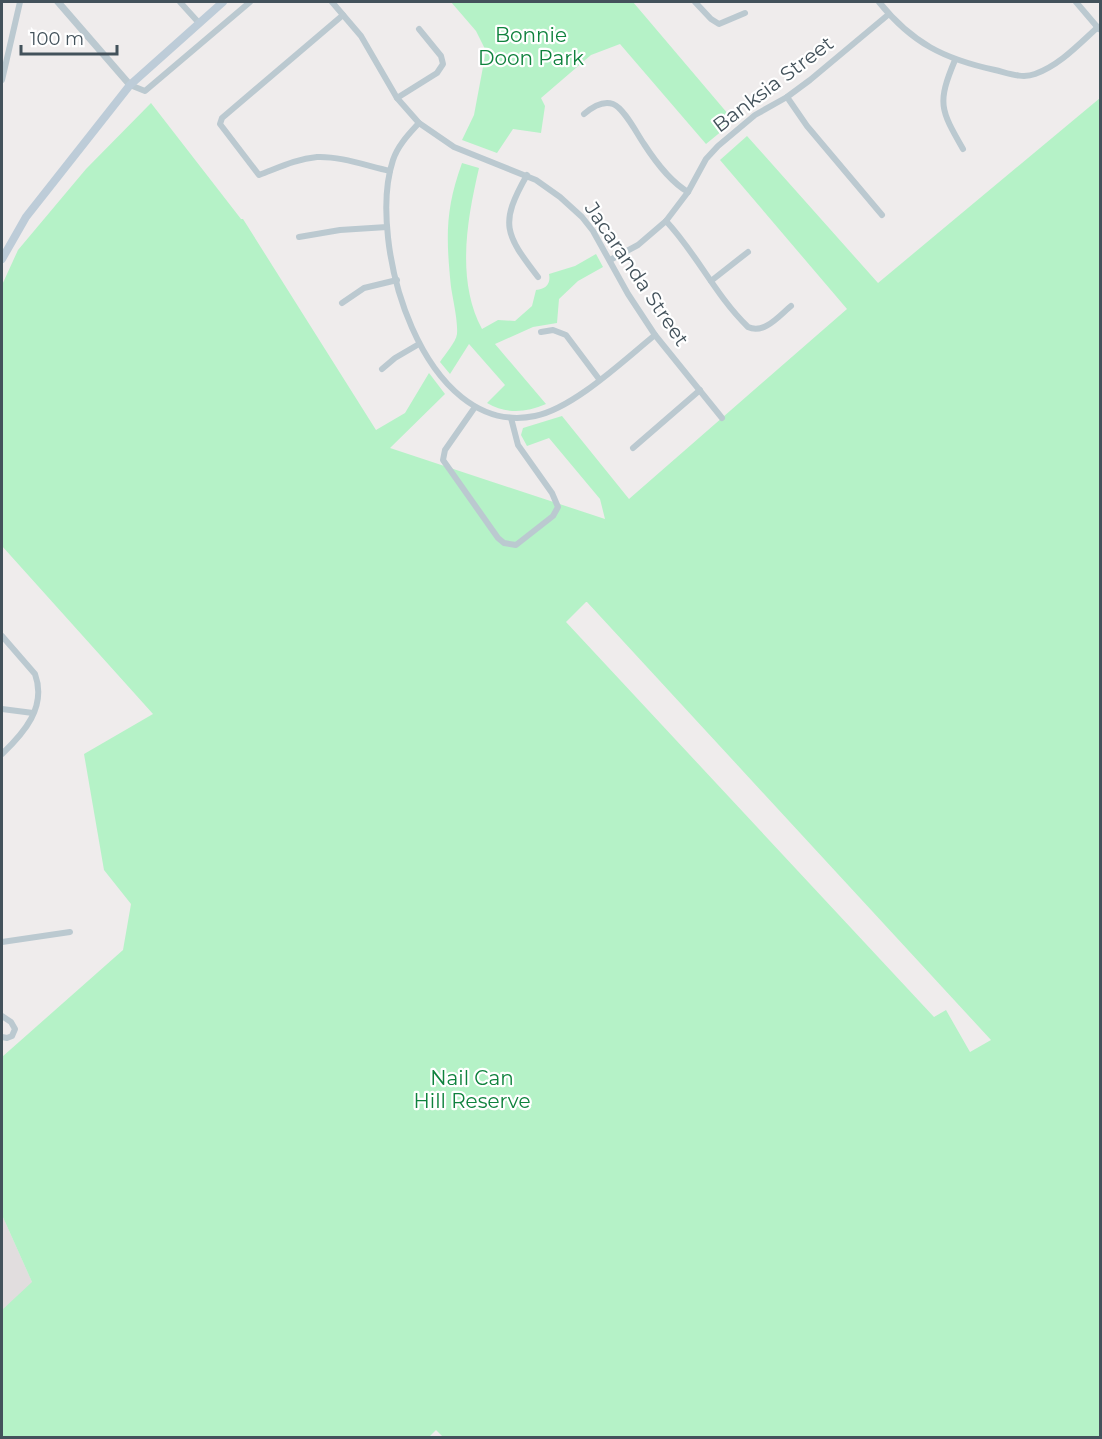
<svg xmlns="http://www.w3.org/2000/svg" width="1102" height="1439" font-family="Montserrat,sans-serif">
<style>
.education{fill:#e1ddde}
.green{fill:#b5f2c7;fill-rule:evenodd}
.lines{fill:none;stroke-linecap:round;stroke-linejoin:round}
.minor{stroke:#bbc9d0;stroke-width:6}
.tertiary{stroke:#bbc9d0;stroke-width:7}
.secondary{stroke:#bdccd8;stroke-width:8}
.labels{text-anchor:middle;stroke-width:4.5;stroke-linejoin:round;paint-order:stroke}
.park-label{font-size:20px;fill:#0f823d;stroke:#fff}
.street-label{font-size:20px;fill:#43525b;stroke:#fff}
</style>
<rect width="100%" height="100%" fill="#efecec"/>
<polygon class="education" points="2,1215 33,1284 2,1311"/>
<g class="green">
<polygon points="451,2 633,2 734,121 706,144 620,44 591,55 541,98 545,106 541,133 513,129 497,153 462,140 474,115 486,51 476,31"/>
<path d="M1100,98V1437L444,1438L436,1430L428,1438L2,1437V1310L32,1282L2,1215V1057L123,950L131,904L104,870L84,754L153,714L2,546V285L18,250L86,169L151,103L241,219H243L376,430L405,413L429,373L445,394L390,448L605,519L600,499L549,438L527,446L521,435L523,428L562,416L629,499L847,309L720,160L747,136L878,283ZM586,602H587L991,1040L970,1052L946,1010L934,1017L566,622Z"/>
<path d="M462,163L479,168C467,220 456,280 482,329L498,320L515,321L532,306L536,290C546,289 551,284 549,274L575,266L596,254L603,267L578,281L559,299L557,323L533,327L495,344L546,404C525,413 506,414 487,403L505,385L469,344L450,374L440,362C445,354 456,342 457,334C458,321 453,300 451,287C446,238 445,210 462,163Z"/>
</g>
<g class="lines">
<g class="minor">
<polyline points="180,2 199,23"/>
<polyline points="332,2 361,36 397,98 419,123 454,147 536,180 560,197 582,217 593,231 628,294 655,335 722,418"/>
<polyline points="695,2 711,19 719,24 745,13"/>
<path d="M879,2C912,43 944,59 995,70C1008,73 1022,79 1035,74C1060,65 1079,44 1098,27"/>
<polyline points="1076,2 1099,29"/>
<path d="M343,15L222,118L220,124L259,175C278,168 296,159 317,157C340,156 367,166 390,171"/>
<path d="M955,60C937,103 940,109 963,149"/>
<polyline points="2,80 20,2"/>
<polyline points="130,85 145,91 250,2"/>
<polyline points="787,97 807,126 882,215"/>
<polyline points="397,98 437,73 443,64 441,56 419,29"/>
<path d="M584,114C591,108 602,100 613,104C624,108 637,134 644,144C655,161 671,182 688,192"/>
<path d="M419,123C409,134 398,145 393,160C366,242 423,439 535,416C574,408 624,360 655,335"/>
<path d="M527,175C499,224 505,234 538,277"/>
<path d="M666,221C697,254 715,295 748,327C764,335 780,315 791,306"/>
<polyline points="299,237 340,230 387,227"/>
<polyline points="610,260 638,245 666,221 688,192 706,159 718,146 755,115 787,97 810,80 889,14"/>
<polyline points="711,281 748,252"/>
<polyline points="342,303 364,288 397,280"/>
<polyline points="541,332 553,330 566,335 599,379"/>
<polyline points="382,369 395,358 419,344"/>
<polyline points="475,407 445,450 443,460 498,538 504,543 516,545 553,516 558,507 552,493 518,445 511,418"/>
<polyline points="633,448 700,390"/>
<path d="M2,636L35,674C47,707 24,733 2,754"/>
<polyline points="2,709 33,713"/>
<polyline points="2,942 70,932"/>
<polyline points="2,1016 11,1022 15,1029 12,1036 7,1038 2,1037"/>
</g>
<polyline class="tertiary" points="58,2 130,85"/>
<polyline class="secondary" points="2,259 26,217 130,85 223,2"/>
</g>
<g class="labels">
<g class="park-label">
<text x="531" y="42">Bonnie<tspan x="531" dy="23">Doon Park</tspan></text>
<text x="472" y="1085">Nail Can<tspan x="472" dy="23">Hill Reserve</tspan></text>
</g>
<g class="street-label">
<text transform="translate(773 84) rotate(-37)" y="7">Banksia Street</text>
<text transform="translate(637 274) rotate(56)" y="7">Jacaranda Street</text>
</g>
</g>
<rect width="1102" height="1439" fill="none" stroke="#43525b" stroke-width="6"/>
<path d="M21 45v9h96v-9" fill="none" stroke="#43525b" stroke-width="3"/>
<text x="30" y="45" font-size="18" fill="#43525b" stroke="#ffffff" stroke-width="4.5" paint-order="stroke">100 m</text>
</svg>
